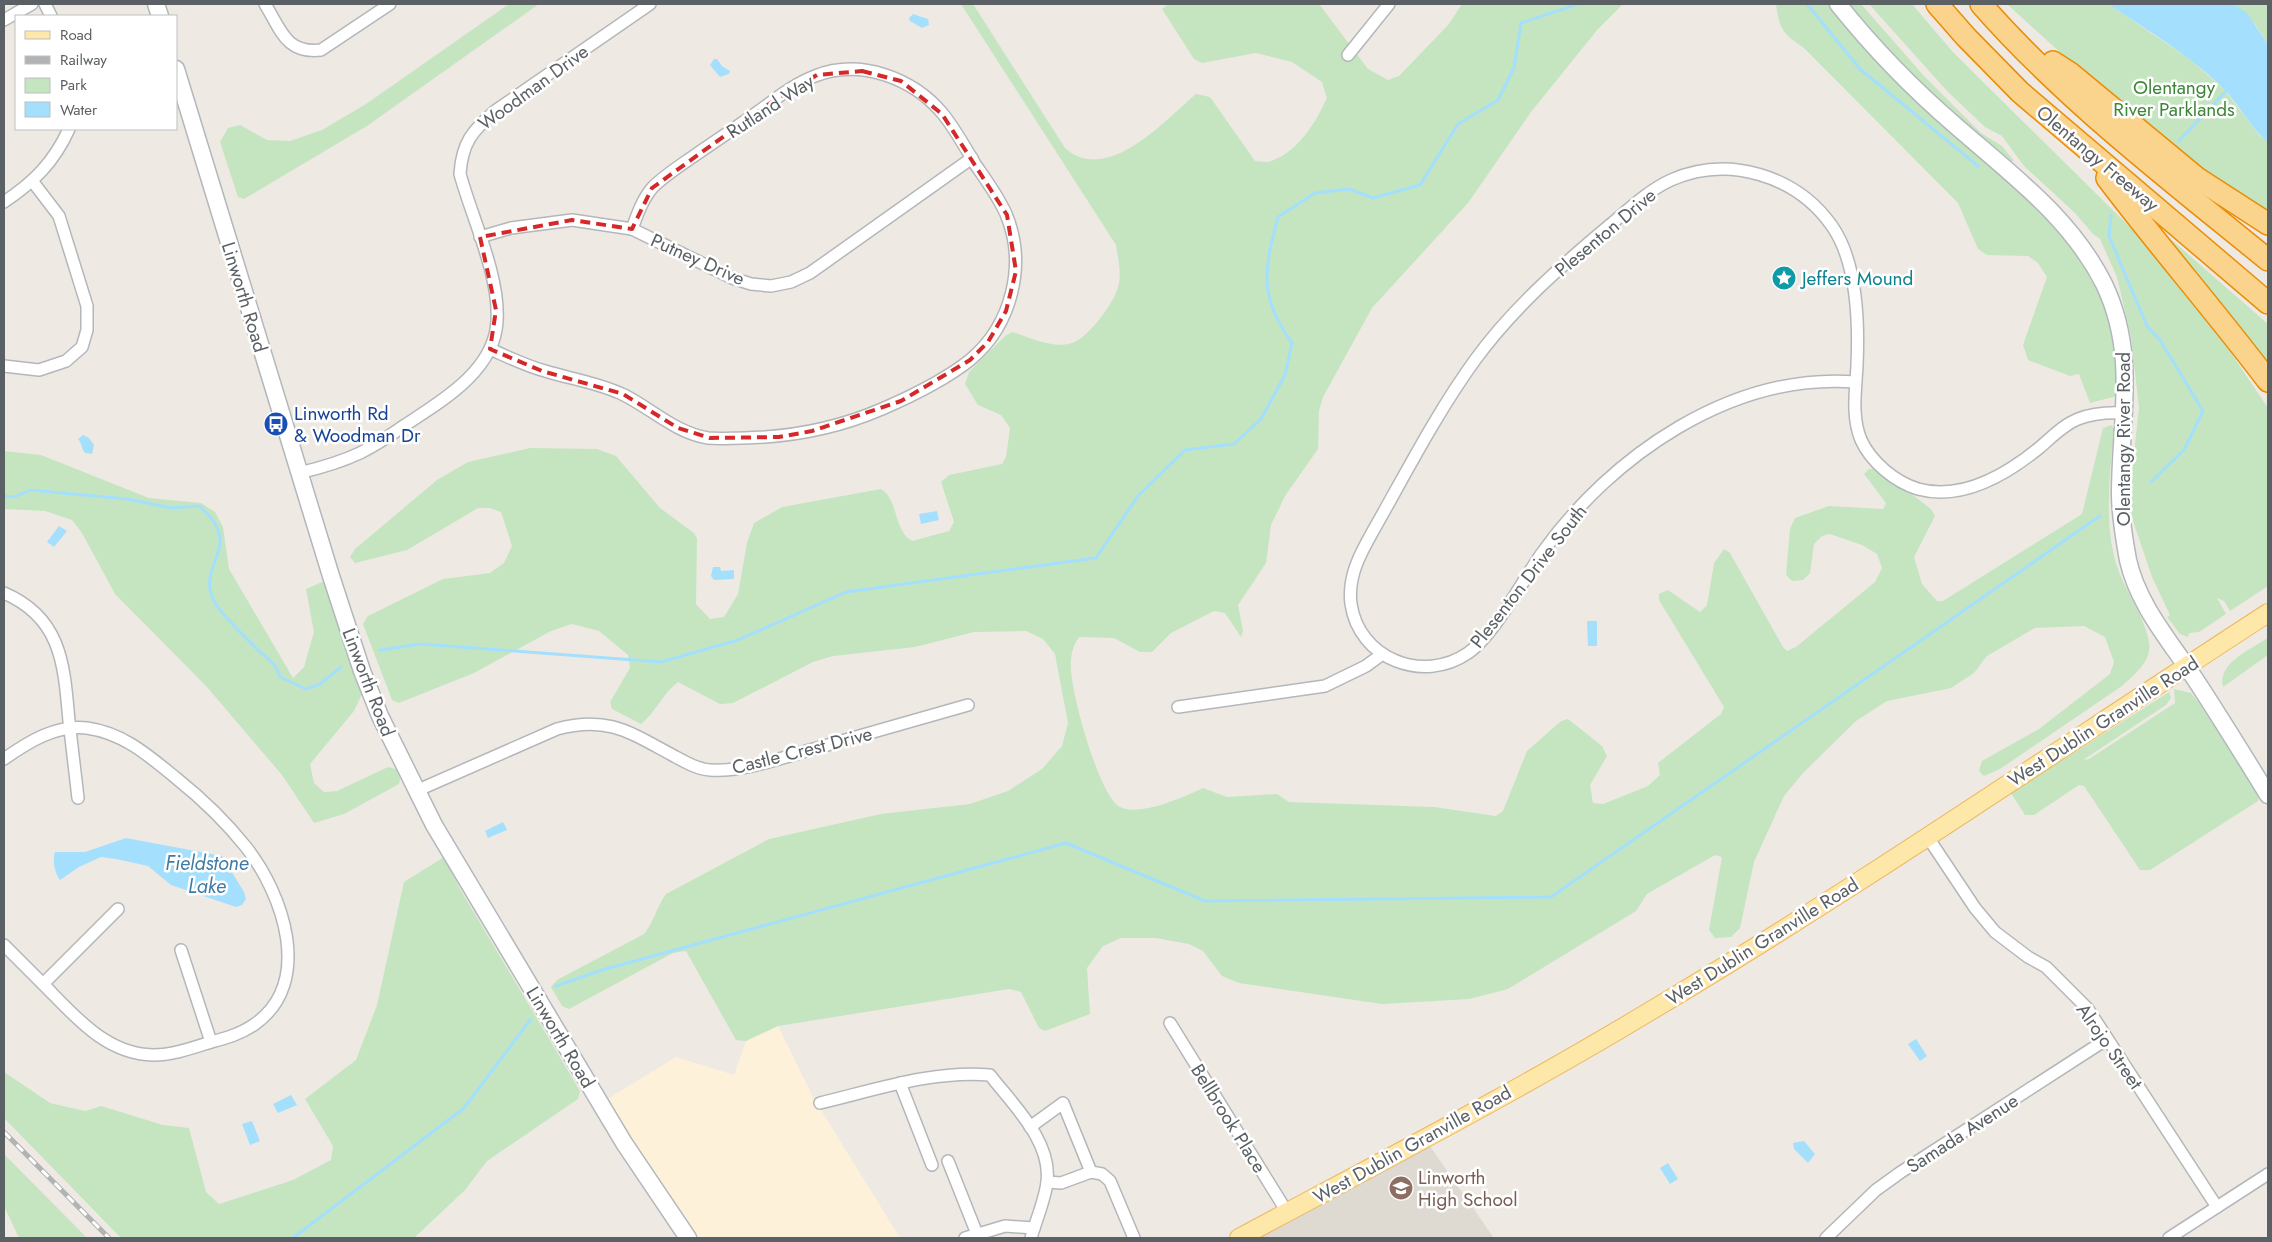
<svg xmlns="http://www.w3.org/2000/svg" width="2272" height="1242" font-family="Jost,sans-serif">
<style>
.commercial{fill:#fdf1d9}
.education{fill:#ded9d1}
.green{fill:#c4e5c0}
.water{fill:#a4dffd}
.lines{fill:none;stroke-linecap:round;stroke-linejoin:round}
.stream{stroke:#a4dffd;stroke-width:3}
.street-casing{stroke:#b4b7ba;stroke-width:14}
.secondary-casing{stroke:#b2b7bb;stroke-width:19}
.primary-casing{stroke:#eeb65c;stroke-width:20}
.highway-casing{stroke:#ec8c05;stroke-width:24}
.street{stroke:#fff;stroke-width:11}
.secondary{stroke:#fff;stroke-width:16}
.primary{stroke:#fde7a9;stroke-width:18}
.highway{stroke:#fad48d;stroke-width:21}
.rail-casing{stroke:#b2b3b4;stroke-width:5}
.rail{stroke:#fff;stroke-width:3;stroke-dasharray:9;stroke-linecap:butt}
.marked{fill:none;stroke:#d62828;stroke-width:4;stroke-dasharray:10 6;stroke-linejoin:round}
.labels{text-anchor:middle;stroke-width:5;stroke-linejoin:round;paint-order:stroke}
.street-label{font-size:19px;fill:#5b6064;stroke:#fff}
.park-label{font-size:19px;fill:#3c8637;stroke:#fff}
.culture-label{font-size:19px;fill:#0d838f;stroke:#fff;text-anchor:start}
.transit-label{font-size:19px;fill:#164399;stroke:#fff;text-anchor:start}
.education-label{font-size:19px;fill:#785e54;stroke:#fff;text-anchor:start}
.water-label{font-size:20px;font-style:italic;fill:#3f7ba6;stroke:#fff}
</style>
<rect width="100%" height="100%" fill="#eeeae3"/>
<polygon class="commercial" points="778,1026 813,1097 900,1238 689,1238 601,1103 676,1057 734,1075 746,1041"/>
<polygon class="education" points="1427,1142 1494,1238 1261,1238 1258,1233"/>
<g class="green">
<polygon points="509,4 539,4 367,126 244,199 238,197 220,142 228,128 240,125 267,140 290,141 322,130 366,104"/>
<path d="M961,4H973L1065,148C1107,186 1165,120 1196,94L1210,97L1255,161C1260,161 1267,163 1271,161C1298,152 1316,122 1327,98L1322,82L1292,62L1256,53L1202,63L1194,59L1162,9L1169,4H1319L1368,69L1388,80L1399,76L1449,24L1462,4H1623L1598,29L1531,112L1468,203L1372,308L1323,397L1319,411L1318,449L1285,496L1271,525L1266,563L1238,605L1243,631L1241,637L1225,613L1214,611L1171,633L1152,652H1140L1114,638L1079,637C1072,647 1070,658 1071,670C1072,695 1099,796 1120,807C1140,817 1184,797 1203,788L1227,797L1277,794L1289,802L1434,807L1496,816L1503,811L1527,751L1561,721L1568,719L1602,746L1607,756L1590,785L1593,803L1603,804L1648,786L1660,775L1658,763L1721,714L1724,707L1659,600V594L1668,590L1700,612L1707,605L1714,563L1724,549L1730,553L1783,647L1787,651L1796,647L1875,582L1882,568L1877,554L1862,545L1830,534L1822,536L1814,544L1810,573L1803,580L1792,581L1786,575L1790,529L1795,518L1829,506L1883,509L1886,503L1864,474L1869,469H1879L1931,509L1935,516L1914,557L1922,584L1937,601H1943L2082,514L2103,428L2111,425L2114,429C2110,472 2103,528 2118,569C2126,592 2146,619 2149,643C2152,661 2134,675 2122,686L2000,769L1984,776L1979,771L1982,761L2039,729L2110,674L2114,662L2105,637L2084,626L2035,628L1987,656L1974,673L1951,688L1887,701L1856,721L1804,772L1784,796L1754,862L1740,928L1731,937L1715,938L1709,930L1722,857L1715,855L1647,894L1636,911L1508,989L1469,999L1382,1004L1239,983L1222,976L1203,951L1189,944L1156,938H1121L1103,946L1087,968L1090,1014L1045,1031L1039,1028L1021,992L1009,989L778,1026L746,1041L736,1040L686,951L673,953L569,1009L562,1006L551,987L557,980L644,934C654,922 657,906 666,894L769,839L881,814L970,804L1008,791L1042,769L1062,746L1068,723L1055,654L1043,639L1026,631L974,632L915,647L833,656L813,662L733,703L720,704L678,682C663,693 656,712 641,724L612,709L610,702L630,668L628,655L599,631L572,624L551,631L474,673L399,703L392,700L363,624L368,616L443,579L490,573L504,563L512,546L501,512L490,508H478L407,550L355,563L350,557L355,549L437,480L468,462L530,448L597,449L616,456L660,508L694,533L697,538L696,604L710,619L724,617L738,594L747,543L754,523L782,507L881,489C899,500 893,530 912,541L949,531L954,522L941,482L949,475L1002,464L1006,457L1010,428L1001,415L978,405L965,384L969,372L1005,336L1012,332C1031,338 1053,349 1072,343C1087,339 1115,302 1118,287C1122,274 1118,258 1116,245Z"/>
<path d="M1776,4H1830L2065,233C2100,285 2124,332 2117,396L2090,403L2079,374L2070,376L2028,360L2023,345L2047,277L2038,263L2028,256L1987,255L1978,249L1958,203L1804,48C1783,34 1779,29 1776,4Z"/>
<polygon points="1847,4 1861,4 1924,76 1981,133 2002,146 2014,161 2010,161 1892,57"/>
<polygon points="1869,4 1912,4 1952,51 1983,82 2135,232 2172,274 2217,332 2268,408 2268,586 2230,611 2224,601 2217,598 2226,614 2199,632 2189,633 2188,637 2180,634 2167,617 2170,615 2152,577 2132,518 2130,490 2139,408 2131,337 2117,277 2100,239 2093,234 2075,213 2024,166 2002,136 1985,127 1947,91"/>
<polygon points="2007,4 2108,4 2188,58 2223,88 2259,135 2268,143 2268,213 2220,183 2087,77"/>
<polygon points="2227,4 2268,4 2268,44 2255,24"/>
<polygon points="2159,229 2268,324 2268,365 2256,348"/>
<polygon points="4,451 41,455 149,498 201,503 215,512 223,527 229,569 293,678 304,667 314,632 306,589 327,580 362,694 354,711 310,764 314,783 324,792 337,791 388,767 396,769 400,779 399,784 344,814 314,823 282,775 207,687 115,594 82,533 72,520 45,511 4,509"/>
<path d="M2268,638V655L2223,687C2217,663 2251,649 2268,638Z"/>
<polygon points="2174,689 2191,693 2199,703 2259,794 2258,801 2150,870 2140,870 2084,786 2079,785 2034,815 2025,815 2011,793 2169,692 2171,698 2166,705 2083,760 2089,759 2175,703"/>
<polygon points="444,857 460,889 580,1091 578,1099 487,1161 465,1190 414,1238 121,1238 4,1118 4,1072 50,1103 85,1111 101,1106 163,1125 189,1128 206,1192 219,1204 293,1180 331,1160 333,1146 305,1099 356,1060 377,1005 404,882"/>
<polygon points="4,1154 87,1238 19,1238 4,1206"/>
</g>
<g class="water">
<path d="M2108,4H2233L2246,12L2268,44V143C2250,127 2239,104 2222,87C2189,55 2147,30 2108,4Z"/>
<polygon points="913,14 928,19 929,25 922,28 910,21 909,18"/>
<polygon points="714,59 717,59 722,66 730,71 729,74 720,77 710,65"/>
<path d="M83,435L89,438L94,445L92,454L85,453C81,448 82,443 78,439Z"/>
<polygon points="937,511 939,520 921,524 919,514"/>
<polygon points="59,526 67,531 54,547 47,542"/>
<polygon points="713,567 720,567 721,571 734,570 734,579 714,580 711,576"/>
<polygon points="1587,621 1597,621 1597,646 1588,646"/>
<polygon points="503,822 507,830 488,838 485,831"/>
<path d="M126,838L222,856L244,892L246,899L242,905L236,907L171,885L148,866L116,859L101,857L79,867L60,880C55,874 52,860 55,852H85Z"/>
<polygon points="1916,1039 1927,1056 1920,1061 1908,1044"/>
<polygon points="291,1095 297,1105 278,1113 273,1104"/>
<polygon points="252,1121 260,1141 250,1145 242,1124"/>
<polygon points="1804,1141 1815,1154 1808,1163 1794,1149 1793,1143"/>
<polygon points="1668,1163 1678,1179 1670,1184 1660,1168"/>
</g>
<g class="lines">
<g class="stream">
<polyline points="1807,4 1860,69 1978,166"/>
<polyline points="2179,141 2227,90"/>
<polyline points="2111,215 2109,236 2147,326 2160,340 2203,411 2184,450 2151,482"/>
<path d="M4,496L14,497L30,490L127,499L171,508L199,506C248,546 193,565 215,603C222,615 246,638 257,649C268,660 275,661 280,677L306,689L320,684L341,667"/>
<path d="M380,650L420,644L661,662L738,640L846,592L1096,558L1138,496L1185,450L1234,444L1261,419L1285,375L1292,343C1258,294 1264,271 1278,217L1315,193L1349,189L1373,198L1420,185L1458,124L1498,100L1514,68L1521,23L1578,4"/>
<polyline points="556,986 602,970 1066,843 1205,901 1551,897 2100,516"/>
<polyline points="293,1238 464,1108 531,1019"/>
</g>
<defs>
<g id="street">
<polyline points="45,4 51,16"/>
<path d="M265,4C281,30 286,54 321,50L390,4"/>
<polyline points="4,20 32,4"/>
<polyline points="1348,55 1389,4"/>
<path d="M4,202C34,182 54,162 69,129"/>
<polyline points="480,237 511,228 572,220 632,229 732,278 751,284 771,286 791,282 810,273 972,158"/>
<path d="M490,349C508,357 526,366 545,371C571,379 600,383 624,395C652,409 676,433 708,438C720,439 732,438 744,438C792,437 838,428 882,409C912,396 945,380 970,360C1012,325 1027,264 1006,214C998,196 986,180 975,164C965,147 955,129 943,114C913,78 860,58 815,76C794,84 777,98 759,111C737,127 714,142 691,158C678,167 664,176 653,187C643,198 637,215 632,229"/>
<polyline points="4,366 39,370 66,361 82,347 87,330 87,306 59,216 33,182"/>
<path d="M1856,382C1732,372 1611,456 1542,553C1523,580 1494,635 1468,653C1423,684 1359,659 1351,604C1347,574 1363,549 1377,524C1408,469 1438,411 1475,360C1512,309 1562,265 1610,225C1629,209 1649,190 1671,180C1728,155 1796,175 1832,226C1857,262 1859,321 1857,365C1856,389 1851,416 1861,440C1871,462 1895,482 1918,489C1962,501 2006,475 2039,448C2051,438 2063,425 2078,419C2093,413 2109,412 2125,413"/>
<path d="M299,473C320,468 341,462 360,453C376,445 391,435 405,425C442,401 495,370 497,321C500,276 472,218 460,174C462,143 472,131 495,111L650,4"/>
<path d="M4,593C62,618 64,665 69,721C72,747 75,773 78,798"/>
<polyline points="1178,707 1325,686 1366,666 1381,655"/>
<path d="M4,759C28,742 57,724 87,728C123,733 148,755 176,778C201,798 226,822 246,847C283,894 314,982 255,1024C241,1034 226,1038 211,1042C192,1048 173,1055 153,1055C105,1054 74,1015 43,984C30,971 17,958 4,945"/>
<path d="M416,791L557,729C608,715 631,733 674,756C685,762 697,769 710,770C746,772 783,757 817,748C868,733 918,719 968,705"/>
<polyline points="1927,836 1975,908 1995,932 2028,957 2046,967 2088,1009 2217,1207"/>
<polyline points="181,950 211,1042"/>
<polyline points="43,984 118,909"/>
<polyline points="1170,1023 1287,1212"/>
<polyline points="900,1083 932,1165"/>
<path d="M820,1103C875,1090 932,1070 990,1075C1013,1105 1052,1141 1047,1182C1045,1200 1036,1220 1031,1238"/>
<polyline points="1030,1127 1063,1103 1091,1172"/>
<polyline points="948,1161 977,1234"/>
<polyline points="1047,1182 1061,1183 1091,1172 1102,1174 1110,1181 1134,1238"/>
<polyline points="965,1238 1005,1226 1034,1228"/>
<polyline points="1826,1238 1876,1190 1901,1172 2107,1039"/>
<polyline points="2169,1238 2268,1174"/>
</g>
<g id="secondary">
<polyline points="156,4 160,16"/>
<path d="M1838,4C1874,49 1913,89 1956,126C2011,174 2071,218 2104,284C2138,355 2120,420 2120,494C2120,516 2124,538 2128,560C2138,605 2170,641 2195,679C2220,717 2244,756 2268,795"/>
<polyline points="176,69 331,576 362,671 380,716 434,825 624,1143 688,1238"/>
</g>
<path id="primary" d="M1239,1238C1377,1164 1518,1091 1652,1010C1862,885 2063,746 2268,613"/>
<g id="highway">
<polyline points="1937,4 1966,37 2020,92 2268,303"/>
<path d="M1981,4C2065,100 2169,179 2268,260"/>
<polyline points="2053,62 2070,73 2197,178 2268,224"/>
<path d="M2107,178C2159,247 2216,312 2268,381"/>
</g>
</defs>
<use href="#street" class="street-casing"/>
<use href="#secondary" class="secondary-casing"/>
<use href="#primary" class="primary-casing"/>
<use href="#highway" class="highway-casing"/>
<use href="#street" class="street"/>
<use href="#secondary" class="secondary"/>
<use href="#primary" class="primary"/>
<use href="#highway" class="highway"/>
<defs>
<polyline id="rail" points="4,1132 109,1238"/>
</defs>
<use href="#rail" class="rail-casing"/>
<use href="#rail" class="rail"/>
</g>
<path class="marked" d="M862,71L901,81L942,114L1007,215L1016,271L1006,311L988,342L970,360L901,401L812,431L779,437L710,438L678,428L623,394L542,371L490,349L496,310L480,237L572,220L632,229L652,188L773,101L817,75Z"/>
<defs>
<symbol id="sight-disc" viewBox="-11 -11 22 22"><circle r="9.5" fill="#0f9aa8" stroke="#fff"/><path d="M0-6L1.8-2.2L6-1.7L2.9 1.2L3.7 5.4L0 3.3L-3.7 5.4L-2.9 1.2L-6-1.7L-1.8-2.2Z" fill="#fff"/></symbol>
<symbol id="bus-disc" viewBox="-11 -11 22 22"><circle r="9.5" fill="#1a4fb4" stroke="#fff"/><path d="M-5-6H5V4H4V6H2V4H-2V6H-4V4H-5ZM-3.5-4V0h7V-4ZM-3.5 1.2v1.5H-2V1.2ZM2 1.2v1.5H3.5V1.2Z" fill="#fff"/></symbol>
<symbol id="school-disc" viewBox="-11 -11 22 22"><circle r="9.5" fill="#8d6e63" stroke="#fff"/><path d="M0-5L7-2L0 1L-7-2ZM-4 1L0 2.5L4 1V4Q0 6-4 4Z" fill="#fff"/></symbol>
</defs>
<g fill-rule="evenodd">
<use href="#sight-disc" x="1770" y="264" width="28" height="28"/>
<use href="#bus-disc" x="262" y="410" width="28" height="28"/>
<use href="#school-disc" x="1387" y="1174" width="28" height="28"/>
</g>
<g class="labels">
<g class="street-label">
<text transform="translate(533 87) rotate(-36)" y="7">Woodman Drive</text>
<text transform="translate(770 106) rotate(-33)" y="7">Rutland Way</text>
<text transform="translate(2098 158) rotate(40)" y="7">Olentangy Freeway</text>
<text transform="translate(1605 232) rotate(-40)" y="7">Plesenton Drive</text>
<text transform="translate(698 259) rotate(24)" y="7">Putney Drive</text>
<text transform="translate(245 297) rotate(73)" y="7">Linworth Road</text>
<text transform="translate(2123 439) rotate(-90)" y="7">Olentangy River Road</text>
<text transform="translate(1528 576) rotate(-52)" y="7">Plesenton Drive South</text>
<text transform="translate(369 682) rotate(69)" y="7">Linworth Road</text>
<text transform="translate(2103 721) rotate(-33)" y="7">West Dublin Granville Road</text>
<text transform="translate(802 750) rotate(-14)" y="7">Castle Crest Drive</text>
<text transform="translate(1762 941) rotate(-32)" y="7">West Dublin Granville Road</text>
<text transform="translate(561 1037) rotate(59)" y="7">Linworth Road</text>
<text transform="translate(2110 1046) rotate(55)" y="7">Alrojo Street</text>
<text transform="translate(1229 1118) rotate(58)" y="7">Bellbrook Place</text>
<text transform="translate(1962 1133) rotate(-33)" y="7">Samada Avenue</text>
<text transform="translate(1412 1144) rotate(-29)" y="7">West Dublin Granville Road</text>
</g>
<g class="park-label">
<text x="2174" y="94">Olentangy<tspan x="2174" dy="22">River Parklands</tspan></text>
</g>
<g class="culture-label">
<text x="1802" y="285">Jeffers Mound</text>
</g>
<g class="transit-label">
<text x="294" y="420">Linworth Rd<tspan x="294" dy="22">&amp; Woodman Dr</tspan></text>
</g>
<g class="education-label">
<text x="1418" y="1184">Linworth<tspan x="1418" dy="22">High School</tspan></text>
</g>
<g class="water-label">
<text x="207" y="870">Fieldstone<tspan x="207" dy="23">Lake</tspan></text>
</g>
</g>
<rect width="2272" height="1242" fill="none" stroke="#5b6064" stroke-width="10"/>
<rect x="15" y="15" width="162" height="115" fill="#ffffff" stroke="#bdbfc1"/>
<rect x="25" y="31" width="25" height="8" fill="#fde7a9" stroke="#bdbfc1"/>
<text x="60" y="40" font-size="15" fill="#5b6064">Road</text>
<rect x="25" y="56" width="25" height="8" fill="#b2b3b4" stroke="#bdbfc1"/>
<text x="60" y="65" font-size="15" fill="#5b6064">Railway</text>
<rect x="25" y="78" width="25" height="15" fill="#c4e5c0" stroke="#bdbfc1"/>
<text x="60" y="90" font-size="15" fill="#5b6064">Park</text>
<rect x="25" y="102" width="25" height="15" fill="#a4dffd" stroke="#bdbfc1"/>
<text x="60" y="115" font-size="15" fill="#5b6064">Water</text>
</svg>
